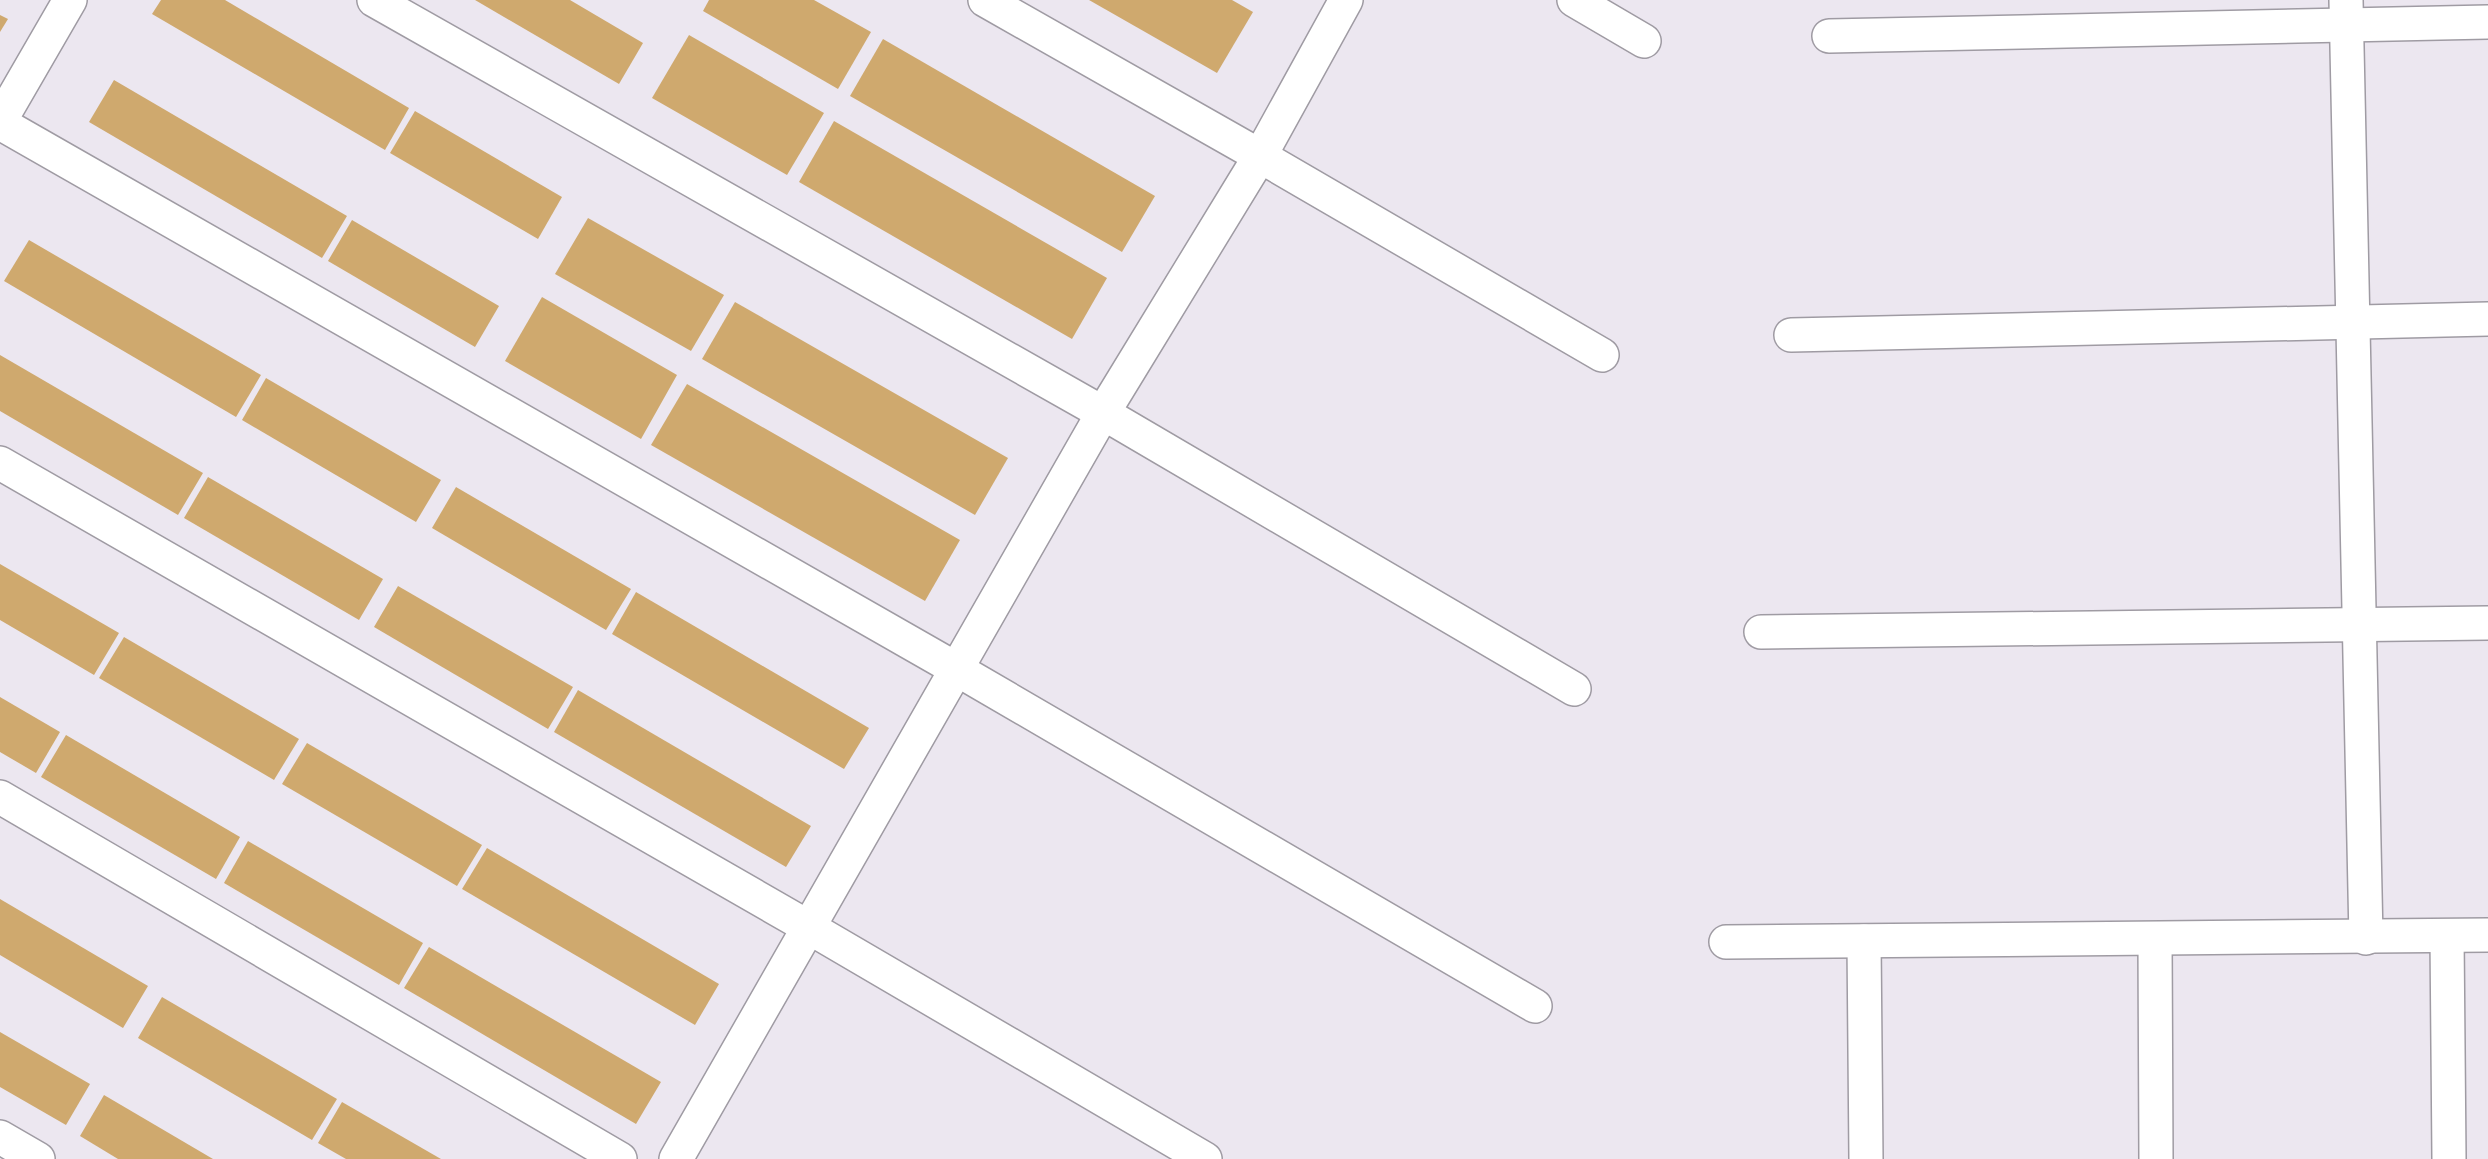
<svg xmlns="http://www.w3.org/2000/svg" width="2488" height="1159" font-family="'PT Serif',serif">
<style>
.building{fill:#cfa96e}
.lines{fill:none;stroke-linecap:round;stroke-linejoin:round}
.street-casing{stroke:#9f9ba3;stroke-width:36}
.street{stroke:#fff;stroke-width:33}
</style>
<rect width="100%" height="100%" fill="#ece7f0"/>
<g class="building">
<polygon points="161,0 225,0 409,108 385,150 152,14"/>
<polygon points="475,0 570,0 643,43 619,84"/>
<polygon points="709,0 814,0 871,32 838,89 703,11"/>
<polygon points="1089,0 1232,0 1253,12 1217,73"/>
<polygon points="0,15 8,19 0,32"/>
<polygon points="689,35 824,113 787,175 652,98"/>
<polygon points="883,39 1155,196 1122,252 850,96"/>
<polygon points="114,80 347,216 322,258 89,122"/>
<polygon points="415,111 562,197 538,239 390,153"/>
<polygon points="834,121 1107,278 1072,339 799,182"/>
<polygon points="588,218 724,295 691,351 555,274"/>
<polygon points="352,220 499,306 475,347 328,261"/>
<polygon points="29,240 261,375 236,417 4,281"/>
<polygon points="542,297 677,375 641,439 505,361"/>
<polygon points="735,302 1008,458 975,515 702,359"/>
<polygon points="0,355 203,473 178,515 0,411"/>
<polygon points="266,378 441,480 416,522 242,420"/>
<polygon points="687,384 960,540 925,601 651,445"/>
<polygon points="208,477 383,579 359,620 184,518"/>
<polygon points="456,487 631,589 606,630 432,528"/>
<polygon points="0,564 119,633 94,675 0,620"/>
<polygon points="398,586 573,687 548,729 374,627"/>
<polygon points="636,592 869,728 844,769 612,634"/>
<polygon points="124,637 299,739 274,780 99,678"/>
<polygon points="578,690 811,826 786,867 554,732"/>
<polygon points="0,697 60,732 36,773 0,752"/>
<polygon points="66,735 240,837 216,879 41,777"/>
<polygon points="307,743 482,845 457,886 282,784"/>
<polygon points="248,841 423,943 399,985 224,883"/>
<polygon points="487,848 719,984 695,1025 462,889"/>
<polygon points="0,899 148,986 123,1028 0,955"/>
<polygon points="429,947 661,1082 636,1124 404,988"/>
<polygon points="162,997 337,1099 312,1140 138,1038"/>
<polygon points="0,1032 90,1084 66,1125 0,1087"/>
<polygon points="104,1095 213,1159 118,1159 80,1136"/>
<polygon points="342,1102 441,1159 346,1159 318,1143"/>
</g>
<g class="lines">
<defs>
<g id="street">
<polyline points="374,0 1103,413 1574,689"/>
<polyline points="985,0 1260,156 1602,355"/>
<polyline points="1574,0 1644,41"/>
<polyline points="2346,0 2366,938"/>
<polyline points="1829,36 2488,22"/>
<polyline points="0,121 70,0"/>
<polyline points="0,123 958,670 1535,1006"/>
<polyline points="1791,335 2488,319"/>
<polyline points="0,463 810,928 1205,1159"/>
<polyline points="1761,632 2488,623"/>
<polyline points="0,797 620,1159"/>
<polyline points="2447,936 2449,1159"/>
<polyline points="2155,939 2156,1159"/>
<polyline points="1864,941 1866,1159"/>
<polyline points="1726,942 2488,935"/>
<polyline points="0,1137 38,1159"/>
<polyline points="676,1159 1103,413 1260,156 1346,0"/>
</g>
</defs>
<use href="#street" class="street-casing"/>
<use href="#street" class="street"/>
</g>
</svg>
